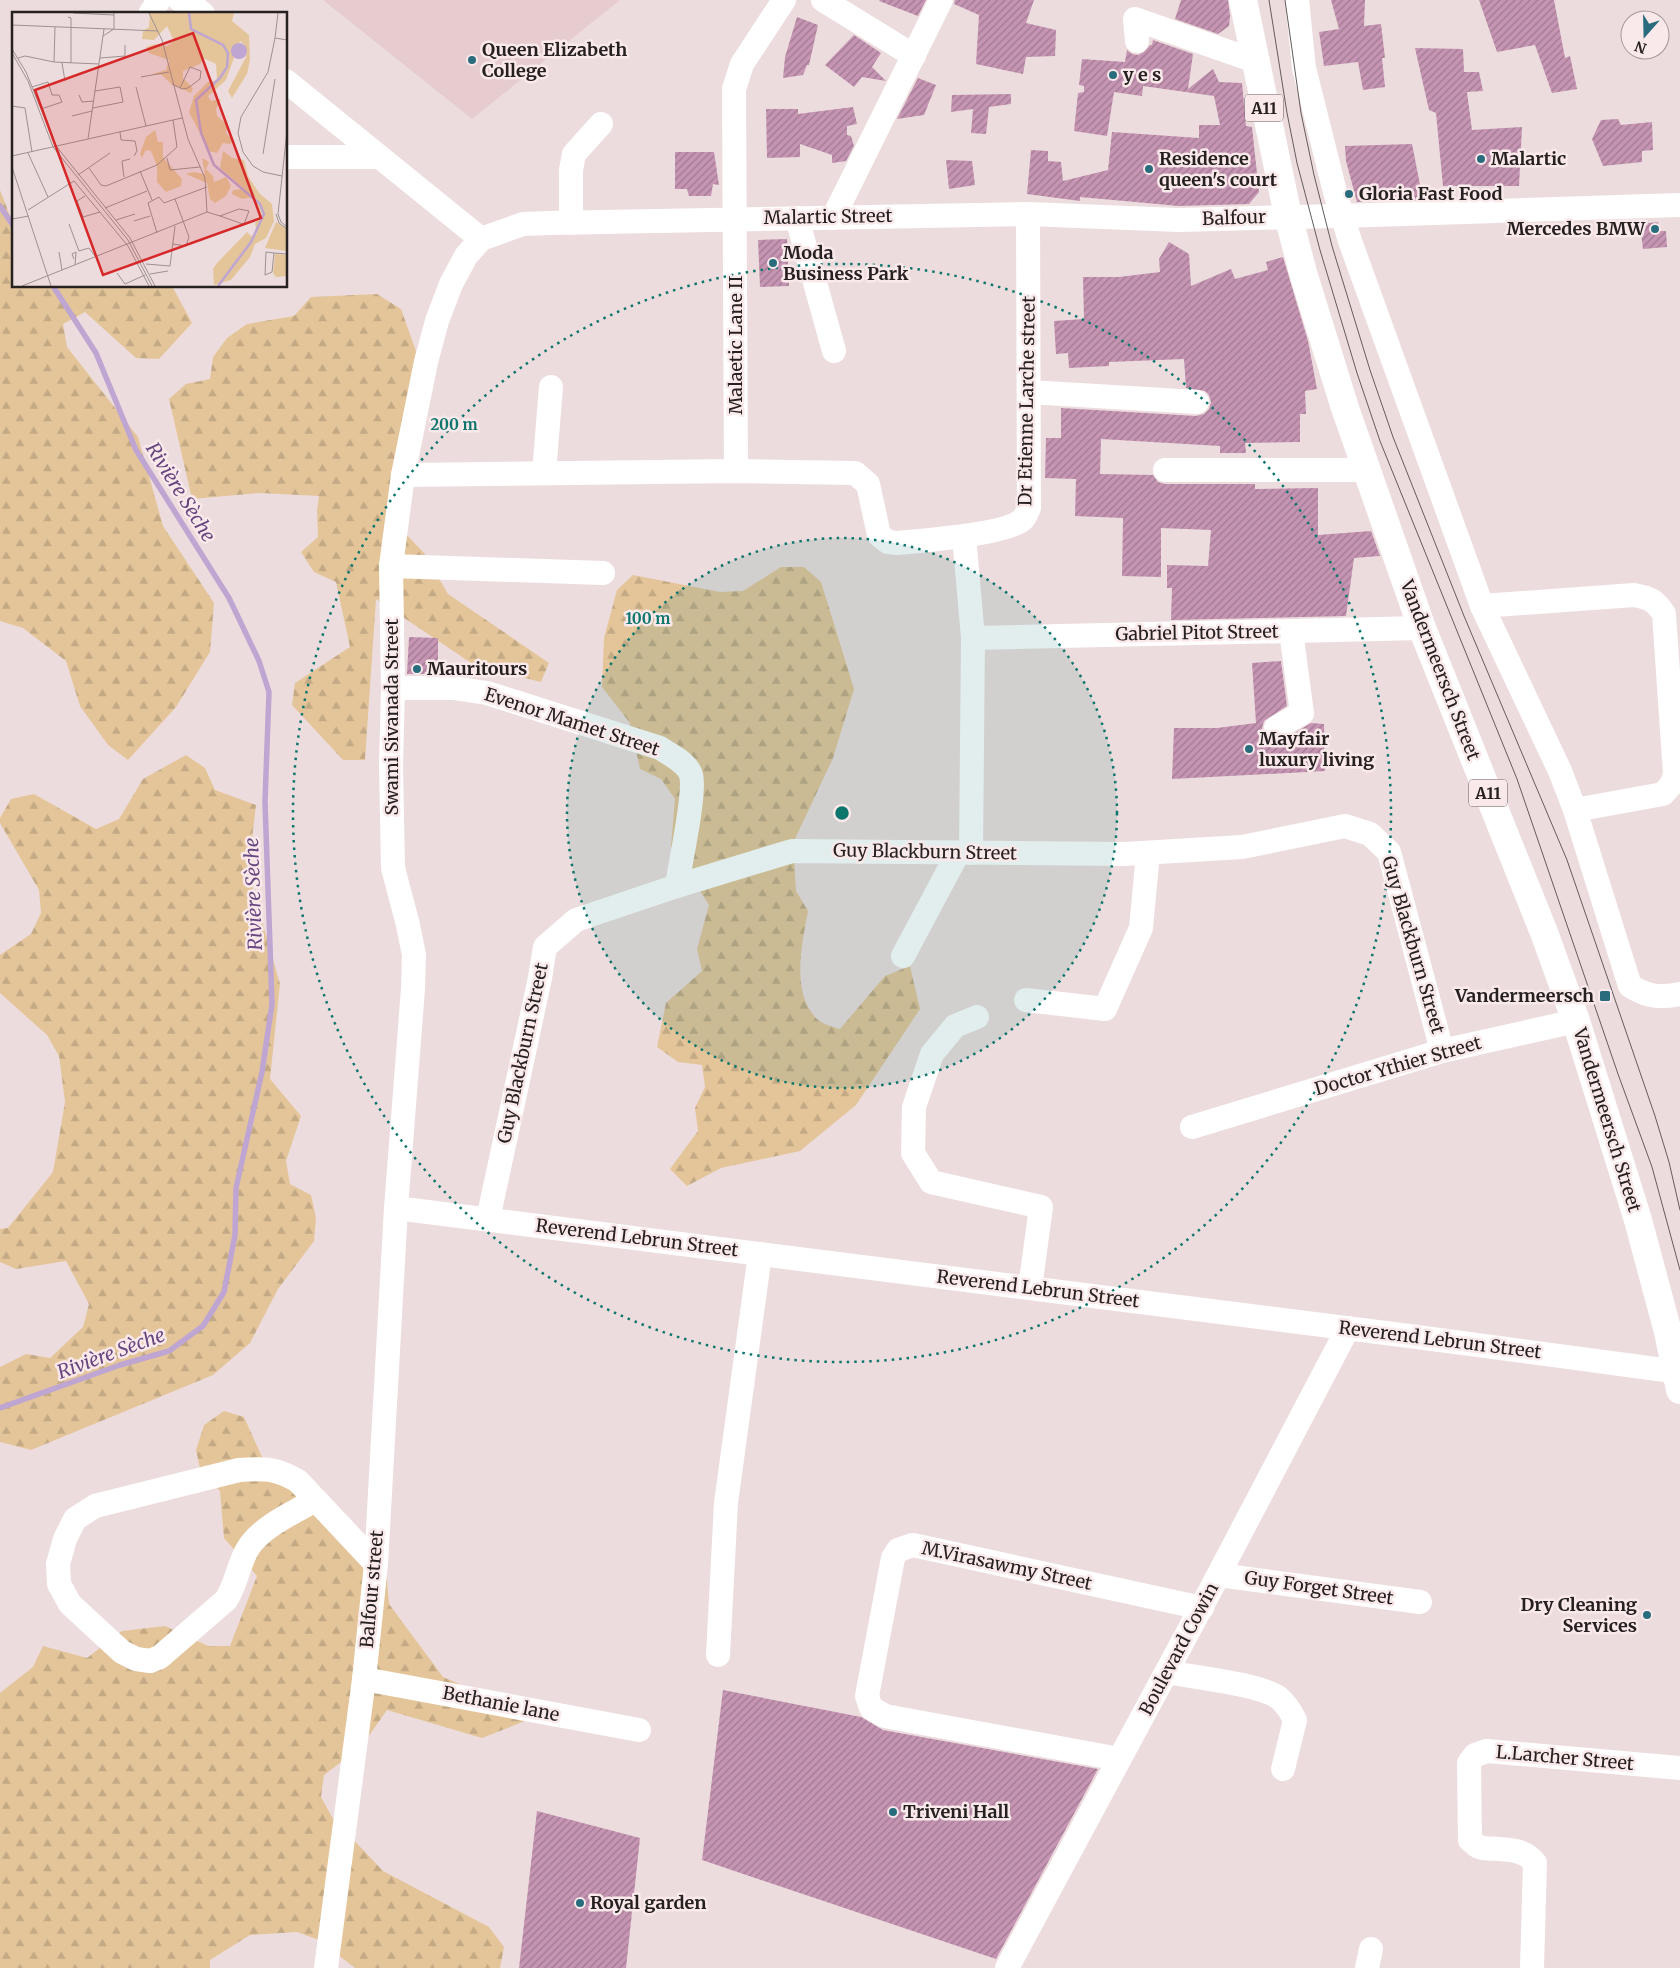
<svg xmlns="http://www.w3.org/2000/svg" width="1680" height="1968" font-family="Merriweather,serif">
<style>
.built{fill:#e6ccce}
.forest{fill:url(#forest-firs)}
.lines{fill:none;stroke-linecap:round;stroke-linejoin:round}
.stream{stroke:#bea5d2;stroke-width:5.5}
.building{fill:url(#building-hatch)}
.minor{stroke:#fff;stroke-width:24}
.major{stroke:#fff;stroke-width:28}
.tram{stroke:#645b5b;stroke-width:1}
.ring{fill:none;stroke:#0f766e;stroke-width:2.5;stroke-dasharray:2.5 5}
.poi-dot{fill:#286c7d;stroke:#fae9ea;stroke-width:2}
.labels{text-anchor:middle;stroke-width:5;stroke-linejoin:round;paint-order:stroke}
.shield{fill:#fae9ea;stroke:#665c5d;stroke-width:1}
.shield-label{font-size:16px;font-weight:bold;fill:#262020}
.poi-label{font-size:18px;font-weight:bold;fill:#262020;stroke:#fae9ea;text-anchor:start}
.street-label{font-size:18px;fill:#262020;stroke:#fae9ea}
.water-label{font-size:19px;font-style:italic;fill:#684680;stroke:#fae9ea}
.inset-river{fill:none;stroke:#bea5d2;stroke-width:2.5}
.inset-road{fill:none;stroke:#9d9191;stroke-width:1}
.view{fill:#d62828;fill-opacity:0.15;stroke:#d62828;stroke-width:2.5}
.inset-edge{fill:none;stroke:#262020;stroke-width:2.5}
.centre{fill:#0f766e;stroke:#fae9ea;stroke-width:2.5}
.ring-label{font-size:15px;text-anchor:middle;font-weight:bold;fill:#0f766e;stroke:#fae9ea;stroke-width:5;stroke-linejoin:round;paint-order:stroke}
</style>
<defs>
<pattern id="forest-firs" width="22" height="20" patternUnits="userSpaceOnUse" patternTransform="scale(1.25)"><rect width="22" height="20" fill="#e4c59a"/><path d="M5 1l3.5 6h-7zM16 11l3.5 6h-7z" fill="#c3a984"/></pattern>
<pattern id="building-hatch" width="6" height="6" patternUnits="userSpaceOnUse" patternTransform="scale(1.25)"><rect width="6" height="6" fill="#c595b3"/><path d="M-1 1l2-2M0 6l6-6M5 7l2-2" fill="none" stroke="#a07991"/></pattern>
</defs>
<rect width="100%" height="100%" fill="#eddcdd"/>
<polygon class="built" points="323,0 620,0 472,119"/>
<g class="forest">
<polygon points="0,190 14,226 14,286 172,286 192,323 159,359 136,358 85,312 63,324 67,347 138,437 163,526 214,603 210,652 176,707 128,760 108,745 80,706 66,661 23,628 0,621"/>
<polygon points="377,294 401,309 416,351 386,513 424,553 448,594 549,663 541,682 474,665 376,599 365,760 343,760 292,705 295,683 350,647 336,582 314,572 301,552 318,537 317,511 319,496 260,493 192,499 169,399 186,384 210,379 213,357 227,338 247,324 294,316 311,297"/>
<path d="M781,567H804L821,582L854,689L833,758L793,843L796,891L808,911C802,944 790,994 818,1020C823,1024 833,1027 840,1029L885,976L910,966L920,1009L856,1105L800,1151L721,1168L687,1186L670,1169L698,1131L695,1108L705,1087L702,1065L678,1062L657,1047L666,1003L702,971L697,949L709,905L671,846L675,799L661,779L640,769L630,723L602,687L604,638L617,590L633,575L720,592L743,591Z"/>
<polygon points="186,755 205,768 215,790 256,805 248,872 280,984 270,1079 301,1116 286,1161 290,1184 311,1195 316,1218 314,1241 278,1289 250,1343 213,1375 31,1450 0,1442 0,1367 26,1354 50,1358 83,1327 89,1304 66,1261 16,1269 0,1262 0,1229 8,1228 53,1172 65,1102 59,1056 47,1035 0,993 0,955 31,934 41,913 39,890 0,823 0,818 11,799 34,794 96,829 119,819 143,779"/>
<polygon points="224,1411 244,1417 262,1457 321,1487 348,1531 385,1558 389,1604 443,1677 508,1705 525,1721 482,1738 387,1710 361,1747 324,1775 321,1797 332,1817 383,1871 489,1927 504,1947 500,1968 355,1968 319,1940 297,1932 250,1935 210,1960 210,1968 0,1968 0,1693 33,1667 43,1646 87,1658 122,1631 165,1626 208,1646 230,1646 257,1576 224,1538 220,1491 201,1473 196,1450 204,1425"/>
</g>
<g class="lines">
<g class="stream">
<polyline points="0,206 14,227"/>
<polyline points="0,1408 120,1365 169,1351 203,1326 224,1292 235,1235 236,1188 262,1072 272,1004 265,802 269,692 259,661 229,598 136,450 96,353 53,286"/>
</g>
</g>
<g class="building">
<polygon points="880,0 926,0 918,16 879,1"/>
<polygon points="955,0 1034,0 1026,23 1056,30 1055,56 1026,57 1023,74 976,64 979,15 954,4"/>
<polygon points="1181,0 1228,0 1230,16 1229,26 1218,34 1175,19"/>
<polygon points="1331,0 1365,0 1364,26 1381,24 1385,58 1382,58 1385,87 1363,90 1358,62 1324,66 1319,32 1339,29"/>
<polygon points="1479,0 1554,0 1565,58 1570,56 1577,89 1552,93 1535,45 1497,52"/>
<polygon points="797,17 818,25 809,65 807,65 803,75 783,78 785,57"/>
<polygon points="854,35 881,53 872,67 886,81 862,77 854,87 825,65"/>
<polygon points="1153,40 1193,54 1188,89 1213,69 1219,82 1242,83 1246,126 1252,127 1259,192 1249,204 1179,206 1080,197 1080,201 1027,194 1031,150 1048,151 1048,161 1061,162 1063,181 1108,170 1112,132 1199,138 1199,125 1220,125 1214,96 1143,86 1142,96 1114,92 1107,136 1074,131 1078,93 1084,92 1084,86 1079,85 1082,59 1125,62 1127,50 1132,54 1138,55 1144,52 1150,45 1152,45"/>
<polygon points="1415,48 1463,49 1464,72 1479,72 1483,91 1467,92 1472,130 1522,127 1519,186 1443,186 1436,113 1429,110"/>
<polygon points="918,78 936,85 924,115 897,119"/>
<polygon points="1011,94 1011,104 989,107 986,134 971,133 973,109 951,112 952,95"/>
<polygon points="853,107 857,124 847,126 847,135 851,136 854,146 846,161 832,163 832,155 800,144 800,157 767,158 766,109 798,109 798,114"/>
<polygon points="1618,119 1621,125 1652,122 1653,150 1642,151 1642,162 1603,166 1592,139 1601,120"/>
<polygon points="1412,144 1423,200 1357,202 1346,161 1345,146"/>
<polygon points="675,152 714,152 719,185 713,184 711,196 689,196 687,189 675,189"/>
<polygon points="946,160 972,161 975,185 949,189"/>
<polygon points="1658,222 1659,231 1666,231 1667,247 1643,249 1640,224"/>
<polygon points="787,239 789,286 760,287 758,240"/>
<polygon points="1169,242 1189,254 1191,286 1231,269 1235,279 1268,270 1266,262 1283,257 1308,341 1317,389 1305,391 1306,414 1300,414 1300,442 1245,443 1246,453 1220,453 1220,446 1101,439 1100,474 1153,475 1158,482 1165,484 1255,484 1255,489 1318,488 1318,535 1371,531 1380,556 1354,558 1346,616 1171,620 1172,588 1167,588 1167,565 1208,566 1211,530 1161,528 1161,577 1122,576 1123,518 1075,516 1076,479 1045,478 1046,438 1061,438 1061,408 1196,416 1204,414 1209,409 1211,402 1209,395 1205,391 1186,388 1184,359 1109,362 1109,366 1069,368 1068,353 1056,354 1054,321 1084,319 1083,277 1119,277 1160,272 1159,259"/>
<polygon points="409,637 438,638 438,674 407,674"/>
<polygon points="1281,661 1287,706 1264,721 1262,728 1264,734 1269,740 1276,742 1283,740 1311,723 1324,724 1325,771 1172,779 1174,728 1217,728 1256,723 1252,663"/>
<polygon points="723,1690 861,1717 883,1730 1098,1769 996,1959 702,1860"/>
<polygon points="537,1811 640,1838 626,1968 519,1968"/>
</g>
<g class="lines">
<g class="minor">
<polyline points="180,0 192,5 203,14"/>
<polyline points="823,0 914,56"/>
<path d="M1297,0L1304,68L1335,192L1350,241L1482,606L1560,771L1575,810L1630,986C1648,997 1660,998 1680,994"/>
<polyline points="150,14 159,0"/>
<polyline points="1137,41 1135,19 1255,61"/>
<polyline points="286,81 481,239"/>
<polyline points="286,157 379,157"/>
<polyline points="797,218 834,351"/>
<polyline points="833,218 941,0"/>
<polyline points="571,223 571,170 574,154 601,124"/>
<polyline points="1029,392 1197,402"/>
<polyline points="1165,470 1366,470"/>
<polyline points="736,471 734,89 742,64 784,0"/>
<polyline points="544,473 551,387"/>
<path d="M403,475L736,471L855,473L868,484L879,535L888,542L897,543C920,541 1009,534 1023,519C1026,516 1027,511 1029,508L1028,214"/>
<polyline points="964,536 973,638 971,853"/>
<polyline points="391,566 603,573"/>
<path d="M1482,606L1634,595C1650,598 1655,600 1664,614L1675,774L1672,784L1663,794L1575,810"/>
<polyline points="973,638 1422,628"/>
<path d="M393,688H453L487,693L660,748C670,755 687,762 691,775C696,793 680,863 677,886"/>
<polyline points="1276,728 1302,713 1291,631"/>
<polyline points="903,956 958,853"/>
<polyline points="1026,1000 1105,1009 1141,928 1148,853"/>
<polyline points="977,1017 955,1026 932,1054 914,1107 913,1153 931,1182 1041,1207 1030,1288"/>
<polyline points="1192,1127 1442,1051 1576,1021"/>
<polyline points="396,1208 1417,1337 1680,1372"/>
<polyline points="488,1219 540,978 545,947 576,920 677,886 792,851 1125,854 1242,847 1345,826 1370,834 1389,852 1442,1051"/>
<path d="M316,1500C294,1512 259,1528 247,1550C238,1566 236,1585 226,1600L160,1657L150,1661L136,1659L122,1652L70,1604L59,1584L58,1564L65,1539L75,1519L95,1506L239,1470C264,1468 276,1468 298,1481L376,1564"/>
<polyline points="1219,1575 1420,1602"/>
<polyline points="718,1655 726,1503 760,1254"/>
<path d="M1167,1672C1192,1677 1260,1684 1279,1698C1286,1704 1291,1712 1295,1720L1283,1769"/>
<polyline points="364,1679 639,1730"/>
<polyline points="1119,1759 885,1716 871,1708 867,1696 893,1558 898,1550 913,1545 1202,1608"/>
<polyline points="326,1968 364,1679 376,1564 396,1208 413,989 414,955 408,925 393,868 391,766 393,688 391,566 403,475 426,362 437,321 451,284 466,256 481,239 523,224 550,223 1028,214 1179,220 1373,215 1680,205"/>
<polyline points="1007,1968 1210,1591 1348,1328"/>
<polyline points="1367,1968 1371,1949"/>
<path d="M1532,1968L1535,1863C1523,1847 1502,1850 1483,1848L1477,1846L1470,1840L1469,1763L1475,1755L1487,1751L1680,1768"/>
</g>
<polyline class="major" points="1243,0 1288,216 1304,276 1345,408 1422,628 1545,935 1576,1021 1638,1220 1668,1332 1680,1390"/>
<g class="tram">
<polyline points="1269,0 1287,113 1297,163 1320,250 1357,373 1380,441 1517,779 1618,1074 1652,1167 1680,1270"/>
<polyline points="1285,0 1301,113 1314,175 1332,246 1370,370 1393,437 1464,616 1567,860 1655,1116 1669,1162 1680,1210"/>
</g>
</g>
<circle cx="842" cy="813" r="275" fill="#0f766e" fill-opacity=".12"/>
<g class="ring">
<circle cx="842" cy="813" r="275"/>
<circle cx="842" cy="813" r="549"/>
</g>
<g class="poi-dot">
<circle cx="472" cy="60" r="5"/>
<circle cx="1113" cy="75" r="5"/>
<circle cx="1481" cy="159" r="5"/>
<circle cx="1149" cy="169" r="5"/>
<circle cx="1349" cy="194" r="5"/>
<circle cx="1655" cy="229" r="5"/>
<circle cx="773" cy="263" r="5"/>
<circle cx="417" cy="669" r="5"/>
<circle cx="1249" cy="749" r="5"/>
<rect x="1599" y="990" width="12" height="12" rx="2.5"/>
<circle cx="1647" cy="1615" r="5"/>
<circle cx="893" cy="1812" r="5"/>
<circle cx="580" cy="1903" r="5"/>
</g>
<g class="labels">
<g class="shield">
<rect x="1245" y="94.5" width="38" height="27" rx="4"/>
<rect x="1469" y="779.5" width="38" height="27" rx="4"/>
</g>
<g class="shield-label">
<text x="1264" y="114">A11</text>
<text x="1488" y="799">A11</text>
</g>
<g class="poi-label">
<text x="482" y="56">Queen Elizabeth<tspan x="482" dy="21">College</tspan></text>
<text x="1123" y="81">y e s</text>
<text x="1159" y="165">Residence<tspan x="1159" dy="21">queen's court</tspan></text>
<text x="1491" y="165">Malartic</text>
<text x="1359" y="200">Gloria Fast Food</text>
<text x="1645" y="235" text-anchor="end">Mercedes BMW</text>
<text x="783" y="259">Moda<tspan x="783" dy="21">Business Park</tspan></text>
<text x="427" y="675">Mauritours</text>
<text x="1259" y="745">Mayfair<tspan x="1259" dy="21">luxury living</tspan></text>
<text x="1594" y="1002" text-anchor="end">Vandermeersch</text>
<text x="1637" y="1611" text-anchor="end">Dry Cleaning<tspan x="1637" dy="21">Services</tspan></text>
<text x="903" y="1818">Triveni Hall</text>
<text x="590" y="1909">Royal garden</text>
</g>
<g class="street-label">
<text transform="translate(828 217) rotate(-1)" y="6">Malartic Street</text>
<text transform="translate(1234 218) rotate(-2)" y="6">Balfour</text>
<text transform="translate(736 345) rotate(-90)" y="6">Malaetic Lane II</text>
<text transform="translate(1027 401) rotate(-89)" y="6">Dr Etienne Larche street</text>
<text transform="translate(1197 633) rotate(-1)" y="6">Gabriel Pitot Street</text>
<text transform="translate(1440 670) rotate(69)" y="6">Vandermeersch Street</text>
<text transform="translate(392 717) rotate(-90)" y="6">Swami Sivanada Street</text>
<text transform="translate(572 722) rotate(18)" y="6">Evenor Mamet Street</text>
<text transform="translate(925 852) rotate(1)" y="6">Guy Blackburn Street</text>
<text transform="translate(1413 945) rotate(74)" y="6">Guy Blackburn Street</text>
<text transform="translate(523 1053) rotate(-78)" y="6">Guy Blackburn Street</text>
<text transform="translate(1398 1066) rotate(-16)" y="6">Doctor Ythier Street</text>
<text transform="translate(1607 1120) rotate(73)" y="6">Vandermeersch Street</text>
<text transform="translate(637 1238) rotate(7)" y="6">Reverend Lebrun Street</text>
<text transform="translate(1038 1289) rotate(7)" y="6">Reverend Lebrun Street</text>
<text transform="translate(1440 1340) rotate(7)" y="6">Reverend Lebrun Street</text>
<text transform="translate(1007 1566) rotate(12)" y="6">M.Virasawmy Street</text>
<text transform="translate(1319 1588) rotate(8)" y="6">Guy Forget Street</text>
<text transform="translate(372 1589) rotate(-85)" y="6">Balfour street</text>
<text transform="translate(1179 1649) rotate(-62)" y="6">Boulevard Cowin</text>
<text transform="translate(501 1704) rotate(11)" y="6">Bethanie lane</text>
<text transform="translate(1565 1758) rotate(5)" y="6">L.Larcher Street</text>
</g>
<g class="water-label">
<text transform="translate(181 492) rotate(58)" y="7">Rivière Sèche</text>
<text transform="translate(253 894) rotate(-92)" y="7">Rivière Sèche</text>
<text transform="translate(111 1353) rotate(-20)" y="7">Rivière Sèche</text>
</g>
</g>
<g transform="translate(12 12)">
<rect width="275" height="275" fill="#eddcdd"/>
<path d="M264,210L275,217V239L253,236ZM263,242L275,243V264L264,265L261,261Z" fill="#e4c59a"/>
<path d="M138,1H222L220,9L237,23L238,48L235,62L220,86L216,79L234,45L233,33L228,29L214,68L196,84L199,89L209,87L204,97L205,104L216,113L214,121L221,129L218,132L211,131L205,141L197,139L177,100L182,84L196,70L205,68L204,52L191,46L188,52L171,59V66L181,76L179,81L159,72L150,63L140,62L154,58L157,48L137,41L134,35L143,32L155,34L162,29L155,14L142,28L130,27L131,19L137,15ZM143,118L146,130H151V145L170,167L169,174L154,180L145,170V154L139,139L134,138L130,146L128,142L134,125ZM211,139L220,146L232,148L236,164L247,181L260,192L262,209L254,226L243,232L238,245L219,268L202,273L201,257L205,251L235,220L239,224L245,222L243,211L250,202L240,185L230,187L220,182L221,178L232,177L208,156ZM190,146L197,150L194,157L201,164L202,170L214,165L219,174L214,184L203,191L198,187L195,171L174,162L181,160L193,162Z" fill="#e4c59a"/>
<path d="M219 39a8 8 0 1 1 16 0a8 8 0 1 1-16 0Z" fill="#bea5d2"/>
<path class="inset-river" d="M177,1L179,17L211,33L216,41L215,55L208,66L184,88L189,121L202,153L248,192L252,202L239,230L206,274"/>
<path class="inset-road" d="M61,1L102,3M137,1L150,28L176,127L193,166L195,200M266,1L263,26L275,28M56,5L59,6V51M0,13L146,19M91,24L102,17V1M263,26L256,60L229,105L226,121L231,140L241,154L251,160L270,164M0,37L14,60L44,134L118,226L143,274M0,41L16,69L41,135L116,228L140,274M6,46L13,44L42,50L87,52M88,46L113,44V33M42,50L43,15M50,51L53,69M129,65L157,60M160,72L170,77L176,76L188,67L189,59L178,55L168,76M20,75L36,70L40,83H47L50,90L29,97M124,75L134,114M67,83L70,90L82,89M0,94L13,96L20,140M81,96L111,90L108,75L83,79M60,104L80,99M275,119L266,202L269,210L275,215M108,120L109,128L123,129L125,139L122,144M76,127L92,17M16,141L36,185M251,142L263,67M0,144L170,106M155,146L158,158L188,155M0,155L39,274M77,156L89,173L94,174L145,153L165,135L161,108M128,159L140,188M66,163L98,141M112,165L110,149L118,147M73,184L65,189L71,205L88,200M93,196L135,179M16,198L62,169L116,234L137,274M195,200L208,204L231,212H232L237,199L227,197L208,204M264,202L267,211L275,217M0,207L17,204M104,208L123,202M122,209L138,204M57,212L67,239L77,236L83,244M145,221L136,191L147,185L152,191L195,175M161,232L174,234L177,225L163,187M47,240L50,258M262,241L260,260L253,263L254,240L262,241L275,242M62,247L60,242L64,240L63,253M134,252L158,254L163,214M105,261L113,272L133,263M138,262L156,259M10,274L195,200"/>
<path class="view" d="M181,21L249,206L91,263L23,78Z"/>
<rect width="275" height="275" class="inset-edge"/>
</g>
<circle cx="842" cy="813" r="8" class="centre"/>
<g class="ring-label">
<text x="454" y="430">200 m</text>
<text x="648" y="624">100 m</text>
</g>
<g transform="translate(1645 35) rotate(200)"><circle r="24" fill="#fae9ea" stroke="#a59999"/>
<path d="M0-4L9 19L0 12L-9 19Z" fill="#286c7d"/>
<text y="-8" font-size="14" font-weight="bold" text-anchor="middle" fill="#262020">N</text>
</g>
</svg>
